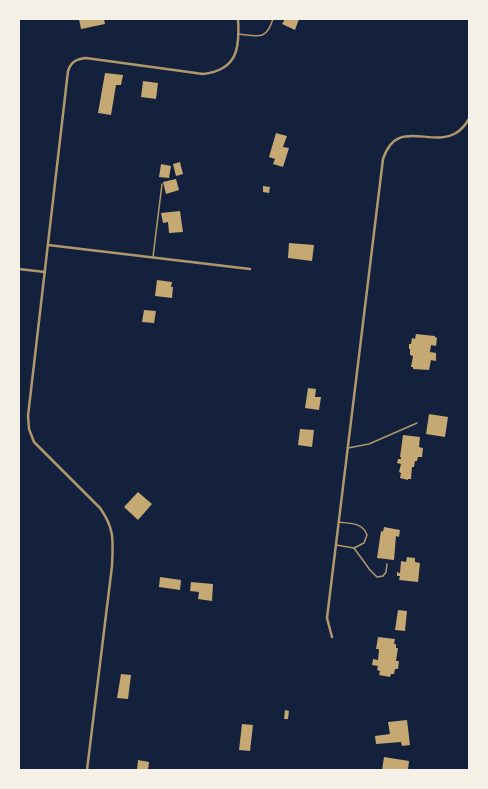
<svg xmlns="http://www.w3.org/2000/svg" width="488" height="789" font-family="'Titillium Web',sans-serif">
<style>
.building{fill:#c6a872}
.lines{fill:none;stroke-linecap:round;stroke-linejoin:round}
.service{stroke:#b1986c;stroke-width:1.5}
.minor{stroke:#b1986c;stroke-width:2.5}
</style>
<rect width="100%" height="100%" fill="#14213d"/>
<g class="building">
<polygon points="79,19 104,19 105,24 81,29"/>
<polygon points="285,19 299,19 295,30 282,24"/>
<polygon points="105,73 123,75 121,85 116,85 111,115 98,113"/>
<polygon points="143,81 158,83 156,99 141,97"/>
<polygon points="276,133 287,136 283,147 289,148 283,167 273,164 275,159 269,157"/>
<polygon points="180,162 183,174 176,176 173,164"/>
<polygon points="161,164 171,166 169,178 159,177"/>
<polygon points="176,179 179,190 166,194 163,182"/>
<polygon points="263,186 270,187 269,193 263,192"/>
<polygon points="180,211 183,232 169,233 168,222 163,223 161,213"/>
<polygon points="289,243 314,245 312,261 288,258"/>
<polygon points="157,280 172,282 171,287 173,287 172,298 155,296"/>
<polygon points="144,310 156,311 154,323 142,322"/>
<polygon points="416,334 435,336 435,337 437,338 436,346 431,345 430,352 436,353 436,361 431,360 429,370 413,369 413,367 411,367 413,356 410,355 410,349 409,349 409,344 411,344 412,338 415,339"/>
<polygon points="308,388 316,389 315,397 321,397 319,410 305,408"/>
<polygon points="429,414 448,417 445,437 426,434"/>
<polygon points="300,429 314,430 312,447 298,445"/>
<polygon points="403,435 420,437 419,447 423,448 422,457 418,457 417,461 415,461 414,467 412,467 411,479 408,479 408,480 400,478 401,473 399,472 401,464 397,463 398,459 401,459 401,457 400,457"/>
<polygon points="138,492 152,504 138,520 124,507"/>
<polygon points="384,527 400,530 399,537 396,536 394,560 377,558 381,531 383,532"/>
<polygon points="407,557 415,558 415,562 420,563 418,582 399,580 400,576 397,576 397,572 400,573 401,561 406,562"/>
<polygon points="160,577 181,580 180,590 159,587"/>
<polygon points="191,582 213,584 212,601 198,599 199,592 190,591"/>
<polygon points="398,610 407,611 405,631 395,630"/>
<polygon points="378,637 395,639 394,644 396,644 396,648 398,648 396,661 399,661 398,669 395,669 394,674 391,674 390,677 379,675 380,671 377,670 378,666 372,665 373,659 378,660 379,649 376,649"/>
<polygon points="121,674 131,675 128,699 117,698"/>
<polygon points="285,710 289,711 288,719 284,719"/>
<polygon points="407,720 410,745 402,746 401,742 376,744 375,736 390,734 388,722"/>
<polygon points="242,724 253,725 250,751 239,750"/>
<polygon points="384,757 409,761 408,770 382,770"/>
<polygon points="138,760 149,762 148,770 137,770"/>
</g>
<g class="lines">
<g class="service">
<path d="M239,34C258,36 266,41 273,19"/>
<polyline points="153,257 162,184"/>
<polyline points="348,448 369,444 417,423"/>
<path d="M339,522C351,524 362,522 367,535L364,543L354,548"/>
<polyline points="336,545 354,548 370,570 377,577 383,576 386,572 387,564"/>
</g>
<g class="minor">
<polyline points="48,245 250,269"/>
<polyline points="19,269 45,272"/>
<path d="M332,637L327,618L383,159C397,117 430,148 456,133C461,130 466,124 469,119"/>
<path d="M87,770L112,566C113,541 115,529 100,508L34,442L29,429L28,416L68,71C71,62 76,59 86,58L203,74C237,70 240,49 238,19"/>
</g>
</g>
<rect width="488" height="789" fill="none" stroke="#f6f1e7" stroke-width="40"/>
</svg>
